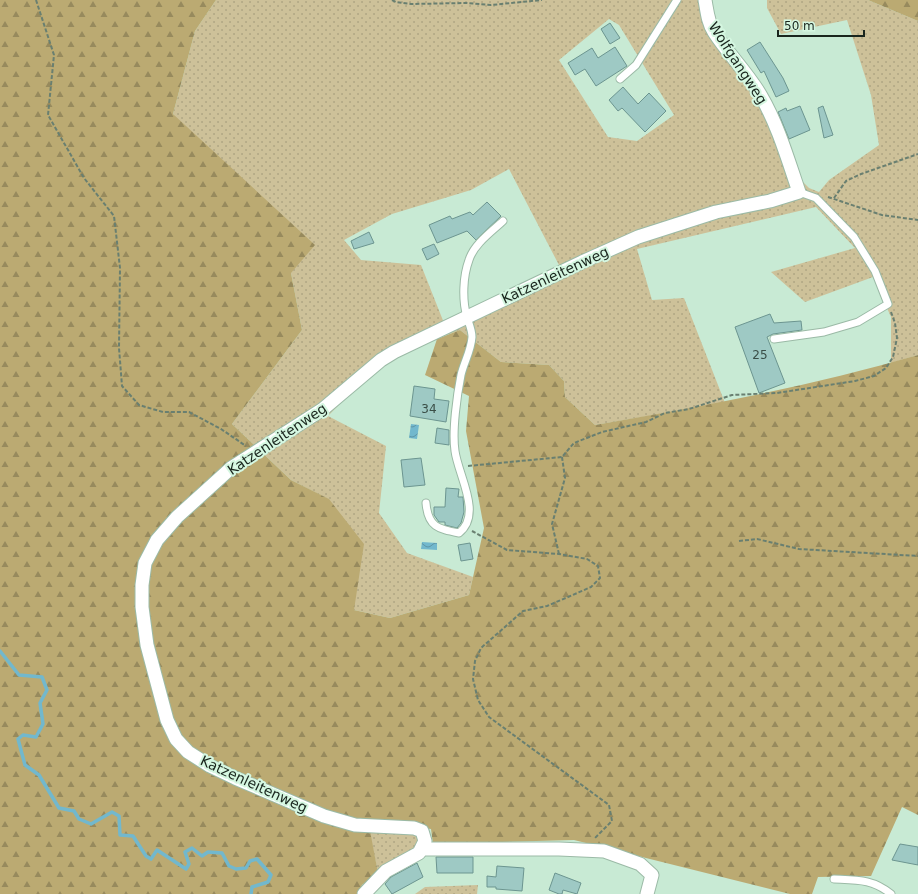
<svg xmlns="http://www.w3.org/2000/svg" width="918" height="894" font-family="'DejaVu Sans',sans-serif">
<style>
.grass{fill:url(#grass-dots);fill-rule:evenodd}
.forest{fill:url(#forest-firs)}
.water{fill:url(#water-waves)}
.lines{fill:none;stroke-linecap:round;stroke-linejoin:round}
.stream{stroke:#72b8cd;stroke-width:3.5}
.building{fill:#9ec9c4;stroke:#6c9590}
.service-casing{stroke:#9bbaa6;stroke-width:9}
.minor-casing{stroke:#9bbaa6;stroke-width:15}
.path{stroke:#697f70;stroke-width:2;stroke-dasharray:4 2;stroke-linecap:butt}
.service{stroke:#fff;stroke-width:7}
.minor{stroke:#fff;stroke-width:13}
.labels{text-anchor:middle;stroke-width:4;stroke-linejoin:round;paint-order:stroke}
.number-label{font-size:12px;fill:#3a4e47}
.street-label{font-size:14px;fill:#19251d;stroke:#d5f7e1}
</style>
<defs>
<pattern id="grass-dots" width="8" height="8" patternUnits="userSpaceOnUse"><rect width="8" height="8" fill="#cdc199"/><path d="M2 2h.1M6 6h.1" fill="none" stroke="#afa683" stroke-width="1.8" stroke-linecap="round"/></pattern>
<pattern id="forest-firs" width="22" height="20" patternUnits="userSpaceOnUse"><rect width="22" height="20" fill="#bbaa72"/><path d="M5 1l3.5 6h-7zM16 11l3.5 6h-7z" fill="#978a5d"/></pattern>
<pattern id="water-waves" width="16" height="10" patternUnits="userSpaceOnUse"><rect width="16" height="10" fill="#72b8cd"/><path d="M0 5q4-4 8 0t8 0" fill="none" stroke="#5d95a6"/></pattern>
</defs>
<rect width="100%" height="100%" fill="#c8ead4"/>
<g class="grass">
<path d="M216,0H711L714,13L722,33L801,180L809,188L819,192L829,180L879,145L871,95L847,20L781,34L767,8V0H868L918,21V355L891,363V317L873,277L805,302L771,272L855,248L816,207L637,249L652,300L684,298L725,403L595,425L565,397L564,381L549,365L501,362L460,330L404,351L370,373L328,416L386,446L379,513L407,553L473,577L469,595L390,618L354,610L328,499L291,480L232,424L302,330L291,273L173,114L195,31ZM609,19L619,25L674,115L637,141L608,137L559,60ZM509,169L560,267L444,323L421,265L361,260L344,240L392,214L471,190Z"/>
<polygon points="369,830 411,831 417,837 417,845 410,853 378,873"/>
<polygon points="478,885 477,894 415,894 425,887"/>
</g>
<g class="forest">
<path d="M0,0H216L195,31L173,114L315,245L291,273L302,330L232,424L291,480L329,499L364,544L354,610L390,618L469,595L484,528L466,431L469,396L425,375L437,339L460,330L501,362L549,365L564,381L565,397L595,425C704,406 812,386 918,355V815L902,807L871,876L818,877L812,894H790L574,840L433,844L431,829L368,820L378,873L362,885L358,894H0Z"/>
<polygon points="868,0 918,0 918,21"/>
</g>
<g class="water">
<polygon points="411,424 419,425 417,439 409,438"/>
<polygon points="422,542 437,543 437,550 421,549"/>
</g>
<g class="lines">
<polyline class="stream" points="0,651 19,675 42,677 47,690 40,703 43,724 36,737 23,735 18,739 25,765 39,775 59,808 74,811 79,819 91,824 112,812 119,816 120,835 133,836 146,856 151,859 157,850 186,869 189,864 185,852 192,848 202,856 208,852 222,853 229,866 236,869 246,868 250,861 257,859 271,875 268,882 252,887 251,894"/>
</g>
<g class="building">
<polygon points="610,23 620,38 610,44 601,29"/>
<polygon points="760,42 783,78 789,91 776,97 764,71 761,73 747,50"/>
<polygon points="615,47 627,66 596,86 585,69 575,75 568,63 592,48 598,58"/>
<polygon points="623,87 638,104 649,93 666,111 645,132 622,108 618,111 609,100"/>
<polygon points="800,106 810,130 789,139 778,112 786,108 787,111"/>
<polygon points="823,106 833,135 824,138 818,108"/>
<polygon points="487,202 501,216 476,240 467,231 437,243 429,225 450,216 452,219 470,212 473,215"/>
<polygon points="369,232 374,243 354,249 351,241"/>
<polygon points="434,244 439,254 427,260 422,249"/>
<polygon points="770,314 774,323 801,321 802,330 773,334 767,337 785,383 759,393 735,327"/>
<polygon points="414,386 435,389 434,399 449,401 446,422 410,416"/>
<polygon points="437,428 449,430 449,445 435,443"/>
<polygon points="421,458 425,485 404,487 401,460"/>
<polygon points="446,488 459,489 458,497 463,497 464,512 461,523 457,528 445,525 445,522 439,522 434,515 434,507 445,507"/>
<polygon points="470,543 473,559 461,561 458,545"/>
<polygon points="900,844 918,847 918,865 892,860"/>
<polygon points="436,857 473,857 473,873 437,873"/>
<polygon points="417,863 423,877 392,894 385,884 391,877"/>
<polygon points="497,866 524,868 522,891 496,889 496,887 487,887 487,876 496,877"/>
<polygon points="555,873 581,883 577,894 563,890 562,894 559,894 549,890"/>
</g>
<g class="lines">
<defs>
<g id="service">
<polyline points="620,79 636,65 677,0"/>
<polyline points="774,339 824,332 858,322 888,304 875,271 854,237 816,198 799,192"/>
<path d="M426,503C428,527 438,529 459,533C483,514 458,475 455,451C452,431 457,395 461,375C464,362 471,351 472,337C472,330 469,324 467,317C462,300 463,276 469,260C474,244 491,232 503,221"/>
<path d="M834,879C857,880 873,879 891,894"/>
</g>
<g id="minor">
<polyline points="422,849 559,849 604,851 640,864 652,875 647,894"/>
<path d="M364,894L386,871L419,853L425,841L422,831L414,828L355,825L324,816L235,778L210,766L188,752L176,739L167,720L147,645L142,607V585L145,563L157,540L177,517L231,468L323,409L381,360L394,352L582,262L638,237L716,212L770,201L799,192C788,160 778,125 761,96C748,73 728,54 714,32C708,23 707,11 705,0"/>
</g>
</defs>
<use href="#service" class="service-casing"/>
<use href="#minor" class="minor-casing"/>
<g class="path">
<polyline points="36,0 54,55 48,115 84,178 114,216 120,268 119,348 122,386 139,405 163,412 189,412 221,429 246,446"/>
<polyline points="392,0 396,2 411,4 466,3 491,5 542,0"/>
<polyline points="828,197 882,215 918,220"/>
<polyline points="834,198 846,181 861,174 918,154"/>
<polyline points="468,466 562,457 574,443 602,432 646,422 665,413 689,409 732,395 777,393 855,381 874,376 886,368 893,357 897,338 895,323 891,312"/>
<polyline points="472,531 507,550 559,554 587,559 598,566 600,578 591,587 568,597 547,606 523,611 481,648 475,661 473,679 478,700 489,717 609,805 612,821 595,838"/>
<polyline points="739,541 757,539 799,549 918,556"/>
<polyline points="559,554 552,524 565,478 562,457"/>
</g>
<use href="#service" class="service"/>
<use href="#minor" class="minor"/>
</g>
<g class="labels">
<g class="number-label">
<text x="760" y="359">25</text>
<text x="429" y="413">34</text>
</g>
<g class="street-label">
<text transform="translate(738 63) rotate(57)" y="5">Wolfgangweg</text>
<text transform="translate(555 275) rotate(-25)" y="5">Katzenleitenweg</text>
<text transform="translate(277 439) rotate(-34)" y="5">Katzenleitenweg</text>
<text transform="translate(254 784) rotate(25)" y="5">Katzenleitenweg</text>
</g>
</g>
<path d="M778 30v6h86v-6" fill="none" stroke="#19251d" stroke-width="2"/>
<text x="784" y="30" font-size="12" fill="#19251d" stroke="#d5f7e1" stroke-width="3" paint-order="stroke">50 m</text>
</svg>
